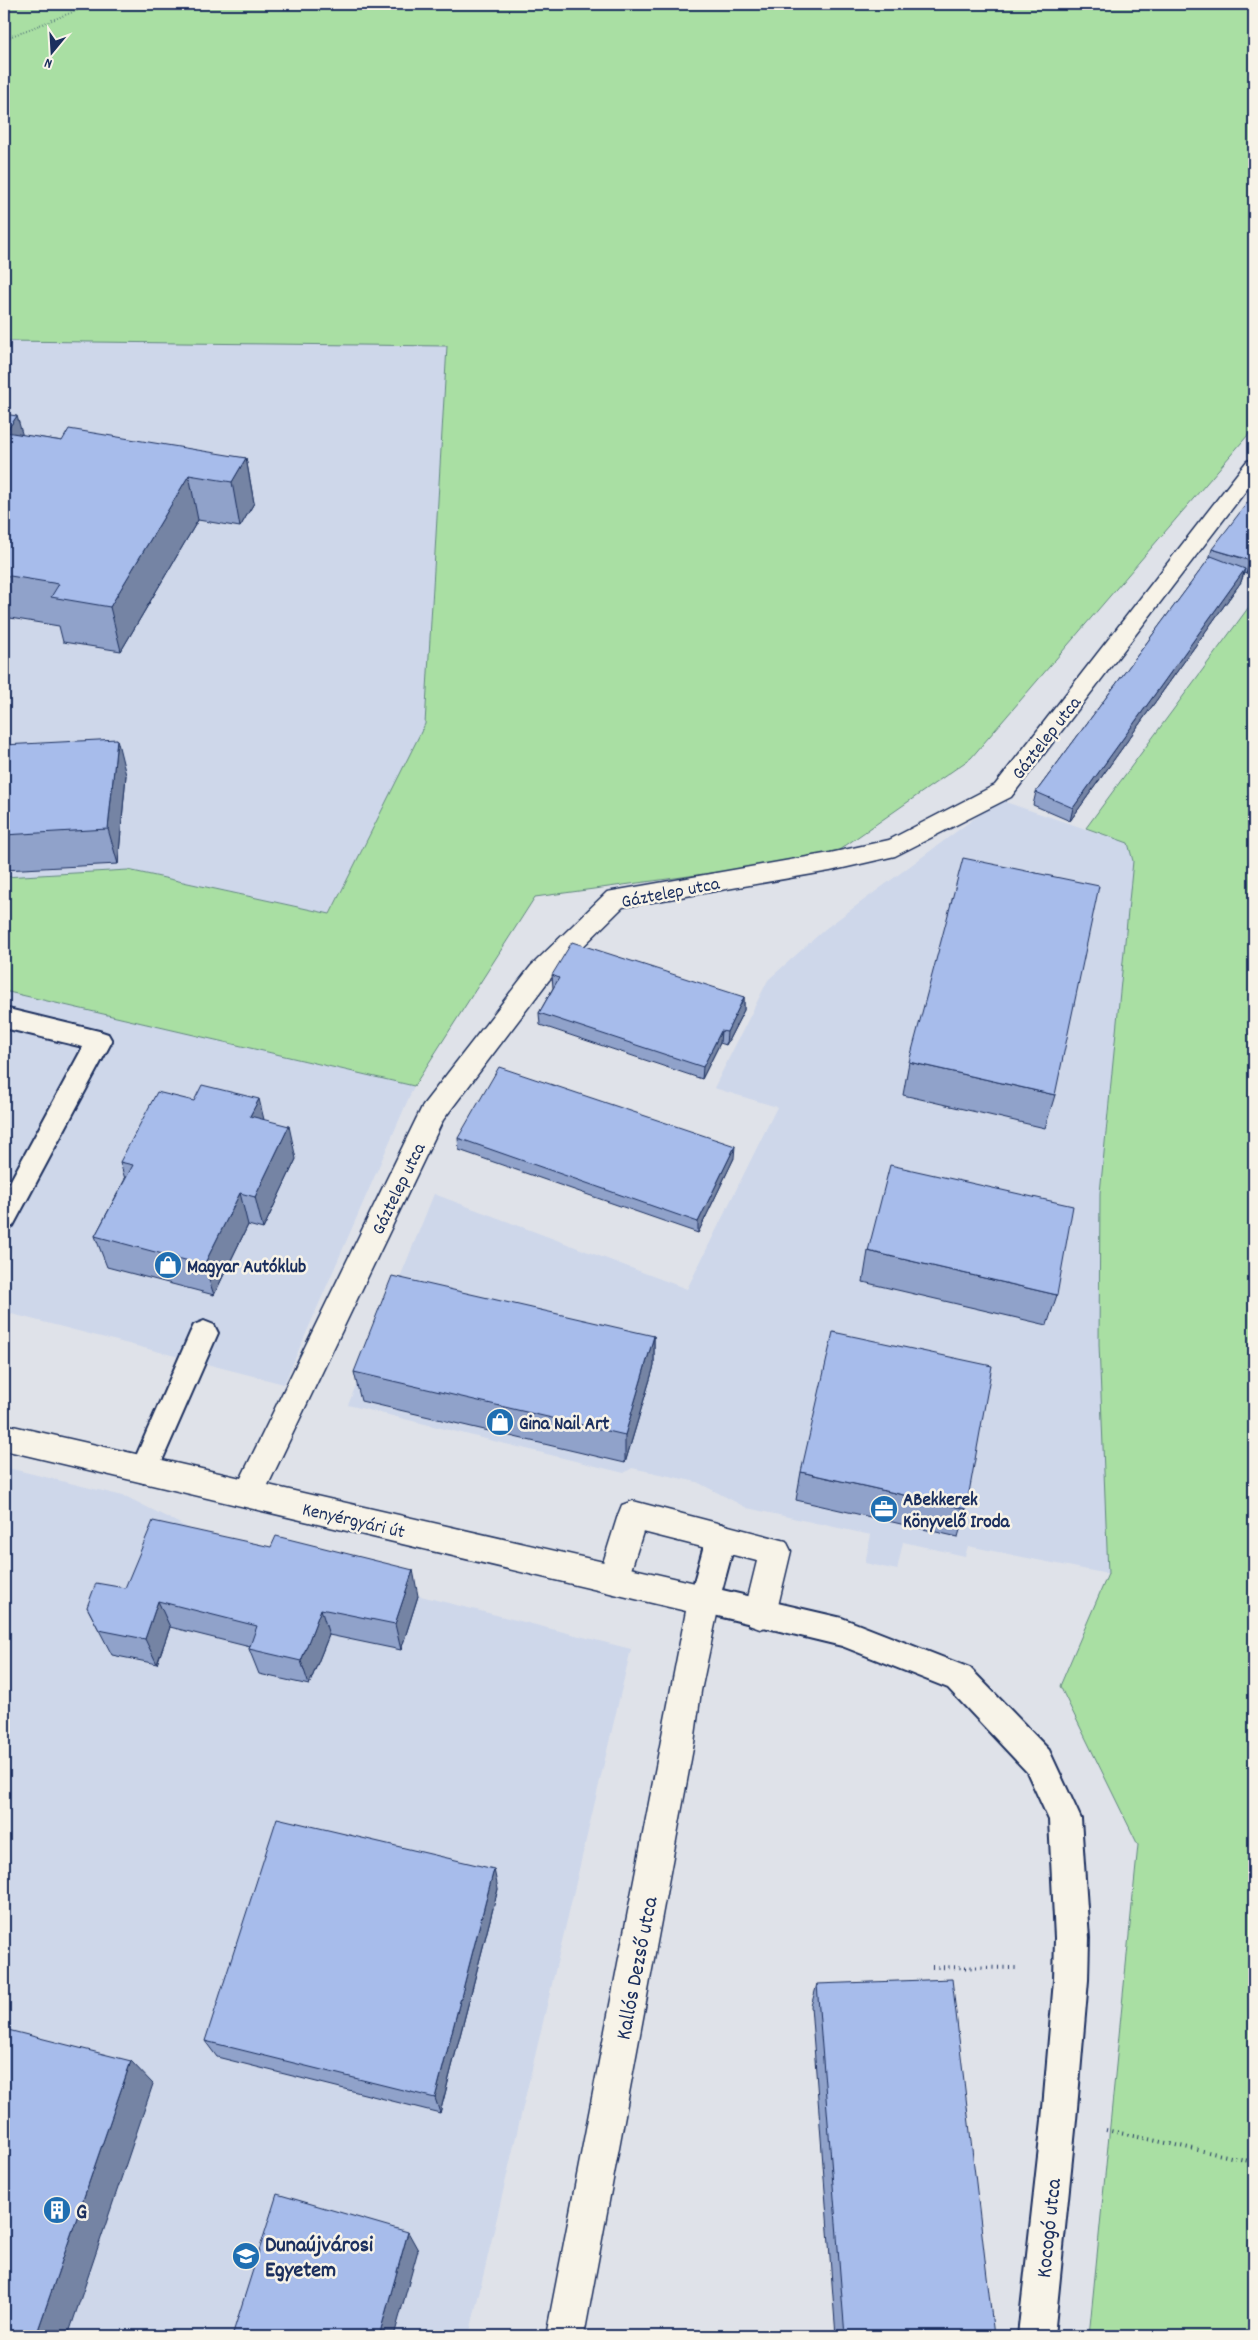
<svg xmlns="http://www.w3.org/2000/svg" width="1258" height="2340" font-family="Dekko,sans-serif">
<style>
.built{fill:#ced7ea}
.green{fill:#a9dfa3;stroke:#628780}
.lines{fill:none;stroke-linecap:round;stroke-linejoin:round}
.service-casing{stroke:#1b2f5e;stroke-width:4}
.pedestrian-casing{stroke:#1b2f5e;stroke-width:3}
.minor-casing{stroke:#1b2f5e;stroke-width:3}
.path-far1{stroke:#1b2f5e;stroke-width:2;stroke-dasharray:0.5 2.5;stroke-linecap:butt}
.path{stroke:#1b2f5e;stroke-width:4;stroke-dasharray:1 4.5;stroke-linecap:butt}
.service{fill:#f7f3e8;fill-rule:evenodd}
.pedestrian{fill:#f7f3e8;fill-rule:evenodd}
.minor{fill:#f7f3e8;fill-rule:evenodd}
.wall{fill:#90a2ca;stroke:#1b2f5e}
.shaded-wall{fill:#7584a4;stroke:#1b2f5e}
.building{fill:#a7bceb;stroke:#1b2f5e}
.labels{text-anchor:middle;stroke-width:5;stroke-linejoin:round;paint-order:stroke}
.street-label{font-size:19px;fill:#1b2f5e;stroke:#f7f3e8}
.poi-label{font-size:19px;font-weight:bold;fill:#1b2f5e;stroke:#f7f3e8;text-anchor:start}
.near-street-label{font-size:22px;fill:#1b2f5e;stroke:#f7f3e8}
.near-poi-label{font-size:22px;font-weight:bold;fill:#1b2f5e;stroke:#f7f3e8;text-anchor:start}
</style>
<rect width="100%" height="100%" fill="#dfe2e9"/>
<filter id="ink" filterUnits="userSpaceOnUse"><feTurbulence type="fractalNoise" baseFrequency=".02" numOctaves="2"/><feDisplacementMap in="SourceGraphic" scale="10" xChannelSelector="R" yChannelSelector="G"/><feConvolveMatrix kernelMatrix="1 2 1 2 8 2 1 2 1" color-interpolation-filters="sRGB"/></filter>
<g filter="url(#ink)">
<g class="built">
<polygon points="4,341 447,345 425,724 329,914 128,870 4,877"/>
<polygon points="999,800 1128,843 1133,861 1108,1574 968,1546 965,1556 903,1542 897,1570 865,1563 871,1535 747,1508 697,1482 632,1468 624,1473 348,1405 434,1194 687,1289 777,1107 714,1088 768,980 825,929"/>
<polygon points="4,991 414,1086 284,1384 4,1312"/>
<polygon points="4,1467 127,1497 279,1574 285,1562 631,1649 469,2336 4,2336"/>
</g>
<g class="green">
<polygon points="4,4 1254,4 1254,428 971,758 829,857 535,897 414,1086 4,991 4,877 128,870 330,914 425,724 447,346 4,341"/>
<polygon points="1254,600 1254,2336 1089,2336 1138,1845 1060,1686 1108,1574 1099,1344 1100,1193 1133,861 1128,843 1086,828"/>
</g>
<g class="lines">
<defs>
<g id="service">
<polygon points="4,1008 99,1031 108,1034 112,1041 13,1226 4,1229 4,1193 83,1047 4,1028"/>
<polygon points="204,1321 214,1325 218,1333 158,1470 154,1479 144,1483 134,1479 130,1470 190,1333 194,1325"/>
<polygon points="721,1524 731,1528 736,1538 722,1590 842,1618 970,1668 1049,1750 1076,1808 1081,1819 1089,1938 1088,1980 1076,2120 1054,2336 1018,2336 1042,2120 1054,1980 1055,1938 1049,1820 1027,1772 948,1688 842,1646 693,1610 689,1600 706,1538 711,1528"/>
</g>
<polygon id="pedestrian" points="633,1501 786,1541 791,1551 776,1614 771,1625 760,1629 749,1625 744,1614 757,1561 643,1532 625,1589 614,1594 603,1589 598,1579 618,1515 622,1505"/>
<polygon id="minor" points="1254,460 1254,480 1011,797 895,856 830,871 623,907 549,980 443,1120 268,1485 704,1585 715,1590 720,1600 701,1691 694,1743 584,2336 546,2336 686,1611 4,1450 4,1424 241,1478 423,1105 531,966 607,892 830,853 889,840 995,785 1247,461"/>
</defs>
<use href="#service" class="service-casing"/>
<use href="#pedestrian" class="pedestrian-casing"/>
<use href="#minor" class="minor-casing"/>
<polyline class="path-far1" points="4,39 93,4"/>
<g class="path">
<polyline points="932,1967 1018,1968"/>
<polyline points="1106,2130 1254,2162"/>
</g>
<use href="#service" class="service"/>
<use href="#pedestrian" class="pedestrian"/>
<use href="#minor" class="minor"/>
</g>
<g class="wall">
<polygon points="4,414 22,435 62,441 246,458 254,503 240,527 198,520 121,651 63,642 59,626 4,617"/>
<polygon points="1212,549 1254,562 1246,574 1244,573 1241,582 1070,821 1033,805 1036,792 1209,559"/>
<polygon points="4,745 126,775 118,864 4,870"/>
<polygon points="552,975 744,997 744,1010 726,1045 720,1043 702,1079 540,1025 539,1013 553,988"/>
<polygon points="909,1062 1055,1095 1045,1128 903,1095"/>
<polygon points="264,1120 296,1159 263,1229 248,1225 214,1295 107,1267 95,1236 125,1179 120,1162"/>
<polygon points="458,1138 734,1158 698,1233 459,1150"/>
<polygon points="868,1251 1057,1295 1047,1325 863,1282"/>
<polygon points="654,1336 654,1366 625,1463 361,1401 354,1372"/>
<polygon points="801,1472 966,1509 958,1537 796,1500"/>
<polygon points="125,1588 418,1596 401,1650 329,1635 309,1685 259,1674 249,1649 250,1647 170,1627 157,1664 112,1655 87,1607"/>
<polygon points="498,1889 440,2113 217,2057 205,2041"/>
<polygon points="817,1984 994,2336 836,2336 811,2006"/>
</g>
<g class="shaded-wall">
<polygon points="17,416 30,461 6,432"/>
<polygon points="246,458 254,503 240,527 232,482"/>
<polygon points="189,475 198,520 121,651 110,607"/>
<polygon points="1254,554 1254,562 1246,574 1250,560"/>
<polygon points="1245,569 1241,582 1070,821 1073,808"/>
<polygon points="117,739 126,775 118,864 108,829"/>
<polygon points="744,997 744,1010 726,1045 727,1032"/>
<polygon points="721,1031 720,1043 702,1079 703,1067"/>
<polygon points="259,1099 267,1132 250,1116"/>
<polygon points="289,1126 296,1159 263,1229 255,1197"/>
<polygon points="735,1146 734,1158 698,1233 698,1222"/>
<polygon points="240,1193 248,1225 214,1295 204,1265"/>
<polygon points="654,1336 654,1366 625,1463 625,1435"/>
<polygon points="413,1570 418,1596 401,1650 395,1624"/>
<polygon points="158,1601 170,1627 157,1664 145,1639"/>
<polygon points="321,1609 329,1635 309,1685 301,1661"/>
<polygon points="4,1634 7,1639 4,1647"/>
<polygon points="494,1869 498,1889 440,2113 435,2098"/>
<polygon points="131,2061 153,2084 68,2336 36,2336"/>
<polygon points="408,2232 418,2250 394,2336 379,2336"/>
</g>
<g class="building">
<polygon points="4,414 17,416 6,432 62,441 69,429 246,458 232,482 189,475 110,607 51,597 59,584 4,575"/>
<polygon points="1254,494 1254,554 1250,560 1212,549"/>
<polygon points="1211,556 1245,569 1073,808 1036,792"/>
<polygon points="117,739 108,829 4,835 4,745"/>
<polygon points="963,858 1099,886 1055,1095 909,1062"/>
<polygon points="572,942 744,997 727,1032 721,1031 703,1067 539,1013 559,978 552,975"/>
<polygon points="499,1067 735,1146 698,1222 458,1138"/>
<polygon points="202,1085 259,1099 250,1116 289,1126 255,1197 240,1193 204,1265 95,1236 133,1165 120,1162 157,1092 194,1101"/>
<polygon points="890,1165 1073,1206 1057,1295 868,1251"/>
<polygon points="392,1276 654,1336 625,1435 354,1372"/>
<polygon points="833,1332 992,1366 966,1509 801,1472"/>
<polygon points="153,1521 271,1547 276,1536 413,1570 395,1624 321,1609 301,1661 249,1649 257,1626 158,1601 145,1639 99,1630 87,1607 96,1583 125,1588"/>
<polygon points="277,1818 494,1869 435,2098 205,2041"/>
<polygon points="952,1979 994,2336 845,2336 817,1984"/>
<polygon points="4,2029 131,2061 36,2336 4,2336"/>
<polygon points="277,2194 408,2232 379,2336 232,2336"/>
</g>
</g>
<defs>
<symbol id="shop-disc" viewBox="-11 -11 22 22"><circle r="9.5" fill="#1f6fb2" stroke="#f7f3e8"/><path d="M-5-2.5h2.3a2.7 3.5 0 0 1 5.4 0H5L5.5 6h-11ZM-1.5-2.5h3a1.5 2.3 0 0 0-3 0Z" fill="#fff"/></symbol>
<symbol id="office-disc" viewBox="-11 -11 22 22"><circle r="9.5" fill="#1f6fb2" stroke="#f7f3e8"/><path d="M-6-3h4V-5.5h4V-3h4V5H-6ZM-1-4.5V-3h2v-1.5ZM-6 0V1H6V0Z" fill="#fff"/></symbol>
<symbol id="building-disc" viewBox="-11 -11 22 22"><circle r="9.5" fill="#1f6fb2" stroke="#f7f3e8"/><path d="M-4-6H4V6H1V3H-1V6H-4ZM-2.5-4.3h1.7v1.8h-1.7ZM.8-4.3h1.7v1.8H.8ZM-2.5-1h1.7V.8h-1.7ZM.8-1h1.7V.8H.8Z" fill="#fff"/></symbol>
<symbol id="university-disc" viewBox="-11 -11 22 22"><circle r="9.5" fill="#1f6fb2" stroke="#f7f3e8"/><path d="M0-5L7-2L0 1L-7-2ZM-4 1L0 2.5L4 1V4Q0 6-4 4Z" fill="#fff"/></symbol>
</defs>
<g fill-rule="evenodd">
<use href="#shop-disc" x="152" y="1249" width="32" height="32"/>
<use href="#shop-disc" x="484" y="1406" width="32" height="32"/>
<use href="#office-disc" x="868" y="1493" width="32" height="32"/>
<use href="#building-disc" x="41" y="2194" width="32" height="32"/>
<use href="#university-disc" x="230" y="2240" width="32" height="32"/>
</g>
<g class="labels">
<g class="street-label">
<text transform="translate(1045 737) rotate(-52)" y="7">Gáztelep utca</text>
<text transform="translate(670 891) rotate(-11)" y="7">Gáztelep utca</text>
<text transform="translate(397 1188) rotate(-64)" y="7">Gáztelep utca</text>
<text transform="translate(354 1519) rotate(13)" y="7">Kenyérgyári út</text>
</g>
<g class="poi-label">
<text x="187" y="1272">Magyar Autóklub</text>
<text x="519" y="1429">Gina Nail Art</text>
<text x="903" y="1505">ABekkerek<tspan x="903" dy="22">Könyvelő Iroda</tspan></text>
</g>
<g class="near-street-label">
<text transform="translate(635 1968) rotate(-79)" y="8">Kallós Dezső utca</text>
<text transform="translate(1047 2228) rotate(-84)" y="8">Kocogó utca</text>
</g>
<g class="near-poi-label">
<text x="76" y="2218">G</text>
<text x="265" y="2251">Dunaújvárosi<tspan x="265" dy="25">Egyetem</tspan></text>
</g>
</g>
<rect width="1258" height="2340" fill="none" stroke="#f7f3e8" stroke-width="20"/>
<rect x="10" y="10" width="1238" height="2320" fill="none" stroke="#1b2f5e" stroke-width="2" filter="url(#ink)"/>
<g transform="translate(52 52) rotate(198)" stroke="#f7f3e8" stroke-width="4" paint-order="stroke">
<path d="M0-4L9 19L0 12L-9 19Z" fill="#1b2f5e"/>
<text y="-8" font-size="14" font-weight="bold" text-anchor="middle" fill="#1b2f5e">N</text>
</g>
</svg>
